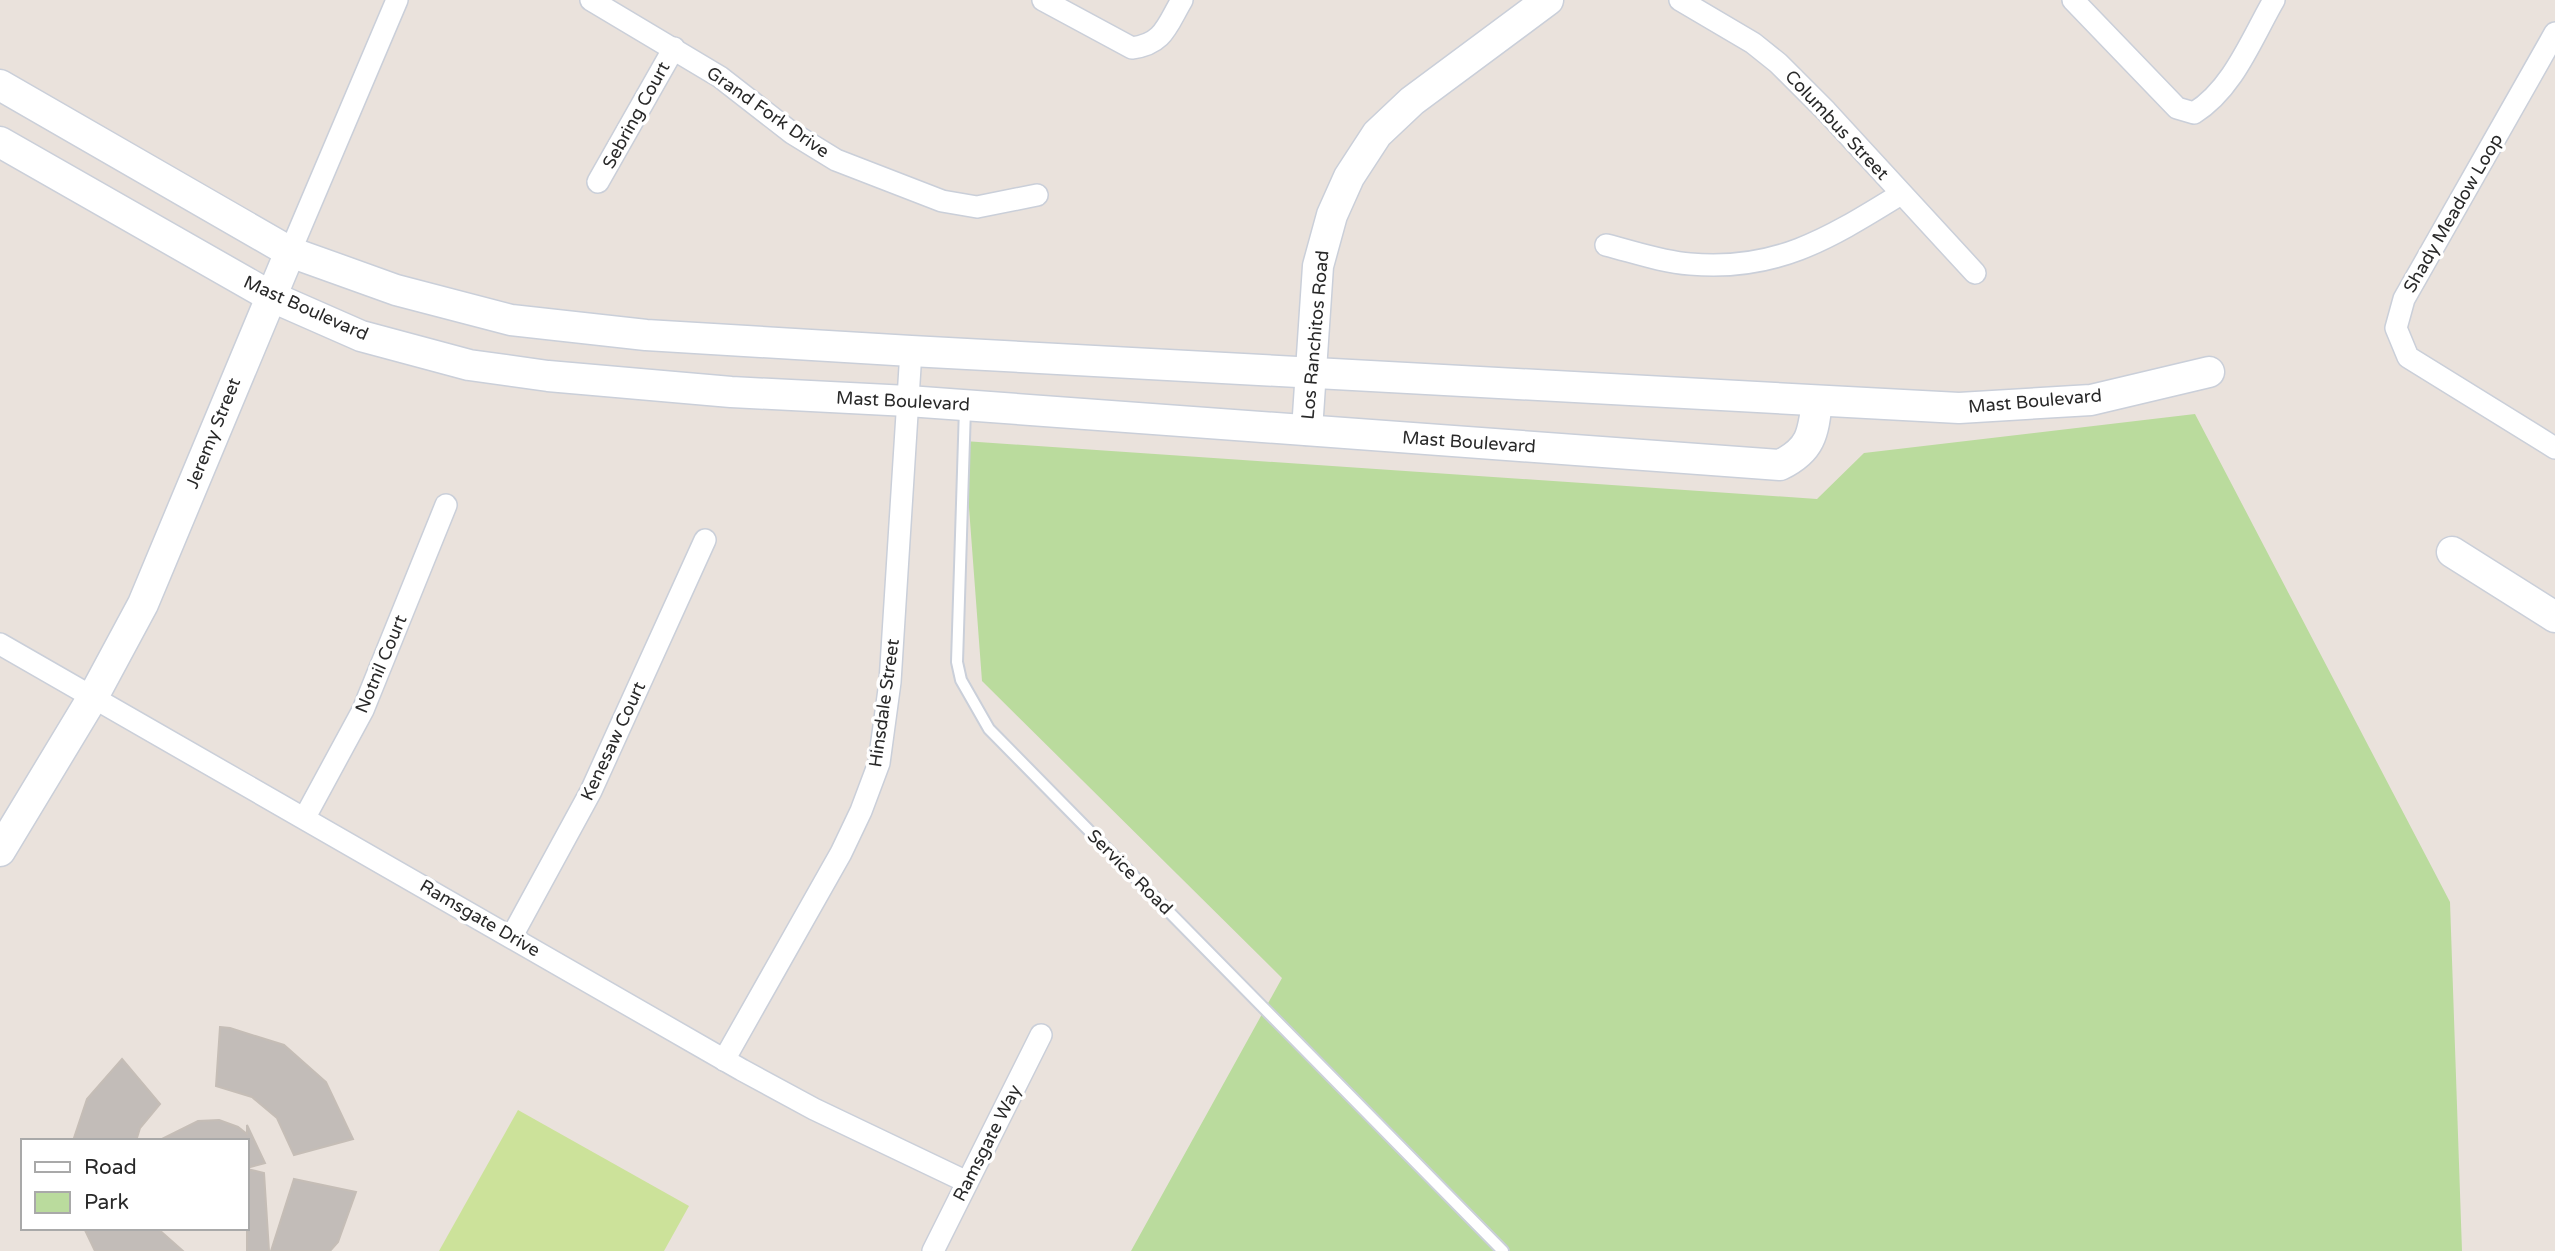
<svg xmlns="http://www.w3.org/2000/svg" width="2555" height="1251" font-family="'Varela Round',sans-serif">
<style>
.green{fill:#badb9d}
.pitch{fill:#cce29a}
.building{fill:#c2bcb8;stroke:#c5bdb6;stroke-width:2}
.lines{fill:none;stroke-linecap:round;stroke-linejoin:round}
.lane-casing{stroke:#cacfd9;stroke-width:14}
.street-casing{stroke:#cacfd9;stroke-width:24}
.secondary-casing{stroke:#cacfd9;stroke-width:33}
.lane{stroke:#fff;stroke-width:10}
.street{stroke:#fff;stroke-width:21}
.secondary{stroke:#fff;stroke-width:30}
.labels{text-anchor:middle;stroke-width:7;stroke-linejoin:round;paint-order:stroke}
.street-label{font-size:18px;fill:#292929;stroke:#fff}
</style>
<rect width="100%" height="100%" fill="#eae2dc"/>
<polygon class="green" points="2195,414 2450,902 2462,1251 1131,1251 1282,978 982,681 964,441 1817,499 1864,453"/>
<polygon class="pitch" points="518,1110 689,1206 664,1251 439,1251"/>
<g class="building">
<polygon points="220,1027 230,1028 284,1045 326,1082 353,1139 294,1155 277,1118 252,1097 216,1086"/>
<polygon points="122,1059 160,1104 140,1128 136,1141 73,1141 87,1099"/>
<polygon points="219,1120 238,1127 247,1134 247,1125 265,1163 247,1168 247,1141 158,1141 198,1121"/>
<polygon points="247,1169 264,1173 269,1251 247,1251"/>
<polygon points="294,1179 356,1192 338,1242 330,1251 271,1251"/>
<polygon points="84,1228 157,1228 183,1251 95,1251"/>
</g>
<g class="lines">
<defs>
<polyline id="lane" points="965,408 957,662 961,680 989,729 1503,1251"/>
<g id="street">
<polyline points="591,0 720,77 792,133 836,160 942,201 977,207 1037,195"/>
<path d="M1043,0L1132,48C1164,44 1167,25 1182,0"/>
<polyline points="1680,0 1753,43 1778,63 1826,111 1975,273"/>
<path d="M2073,0L2177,108L2194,113C2233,89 2252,38 2274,0"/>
<polyline points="2555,33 2404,299 2396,328 2408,357 2555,448"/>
<polyline points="598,182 674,48"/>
<path d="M1606,245C1634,252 1662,262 1690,264C1777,272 1831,237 1901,194"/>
<polyline points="290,252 397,0"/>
<polyline points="0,644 742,1070 814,1109 967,1182"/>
<polyline points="305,817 363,710 446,505"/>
<polyline points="512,936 591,791 705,540"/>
<polyline points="724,1060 841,853 861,811 879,763 890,682 911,351"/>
<polyline points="933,1251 1041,1035"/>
</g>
<g id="secondary">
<polyline points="0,85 290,252 396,290 511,320 646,335 911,351 1959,408 2091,400 2209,372"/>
<path d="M0,142L270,296L361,336L469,365L548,376L731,392L908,401L1780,465C1811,450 1813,434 1817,402"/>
<polyline points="1307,430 1318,266 1332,215 1349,177 1377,134 1412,101 1548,0"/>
<polyline points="2452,552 2555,617"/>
<polyline points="0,851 93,697 143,604 290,252"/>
</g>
</defs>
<use href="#lane" class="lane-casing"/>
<use href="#street" class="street-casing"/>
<use href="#secondary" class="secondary-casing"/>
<use href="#lane" class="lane"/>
<use href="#street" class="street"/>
<use href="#secondary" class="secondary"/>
</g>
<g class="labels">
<g class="street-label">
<text transform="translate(768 112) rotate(35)" y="6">Grand Fork Drive</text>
<text transform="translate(636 115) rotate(-61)" y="6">Sebring Court</text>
<text transform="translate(1837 125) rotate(47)" y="6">Columbus Street</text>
<text transform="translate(2453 213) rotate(-60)" y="6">Shady Meadow Loop</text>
<text transform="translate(306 308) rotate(24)" y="6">Mast Boulevard</text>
<text transform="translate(1315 335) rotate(-85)" y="6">Los Ranchitos Road</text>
<text transform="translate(903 401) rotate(3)" y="6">Mast Boulevard</text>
<text transform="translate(2035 401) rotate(-5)" y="6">Mast Boulevard</text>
<text transform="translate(213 433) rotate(-68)" y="6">Jeremy Street</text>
<text transform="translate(1469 442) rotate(4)" y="6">Mast Boulevard</text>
<text transform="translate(381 664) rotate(-67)" y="6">Notnil Court</text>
<text transform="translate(884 703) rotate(-82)" y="6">Hinsdale Street</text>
<text transform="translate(613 741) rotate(-65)" y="6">Kenesaw Court</text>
<text transform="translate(1130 872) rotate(45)" y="6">Service Road</text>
<text transform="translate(480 918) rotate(30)" y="6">Ramsgate Drive</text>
<text transform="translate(987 1143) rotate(-63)" y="6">Ramsgate Way</text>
</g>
</g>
<rect x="21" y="1139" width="228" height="91" fill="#ffffff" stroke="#a9a9a9" stroke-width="2"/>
<rect x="35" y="1162" width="35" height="10" fill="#ffffff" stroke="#a9a9a9" stroke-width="2"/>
<text x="84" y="1174" font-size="21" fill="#292929">Road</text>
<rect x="35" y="1192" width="35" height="21" fill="#badb9d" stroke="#a9a9a9" stroke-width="2"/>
<text x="84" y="1209" font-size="21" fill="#292929">Park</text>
</svg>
